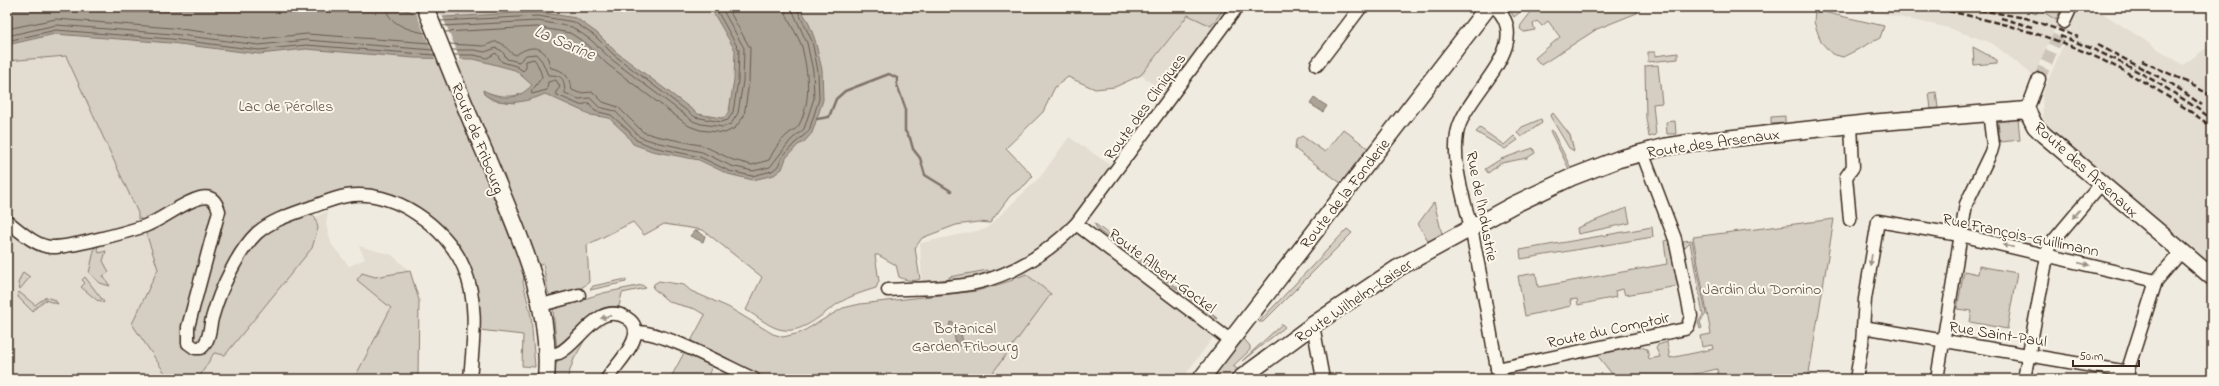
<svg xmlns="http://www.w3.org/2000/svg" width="2219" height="386" font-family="'Indie Flower',sans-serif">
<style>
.built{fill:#e2dcd1}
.green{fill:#d5cec3;stroke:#887c70;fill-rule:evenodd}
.water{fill:#aca397;stroke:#7f7367}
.pier{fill:#f0ebe0}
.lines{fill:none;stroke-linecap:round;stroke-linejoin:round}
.shore{stroke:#685a4e;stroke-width:1}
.stream{stroke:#7f7367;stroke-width:2.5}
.minor-tunnel{stroke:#ccc4b9;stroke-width:12;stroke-dasharray:12 6;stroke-linecap:butt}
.minor-casing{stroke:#3b2a1e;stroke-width:15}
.major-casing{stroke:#3b2a1e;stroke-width:19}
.minor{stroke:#fbf7ec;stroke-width:12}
.major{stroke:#fbf7ec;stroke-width:16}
.rail{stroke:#3b2a1e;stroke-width:2.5;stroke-dasharray:6 3;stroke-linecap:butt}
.oneway{fill:#9b9085}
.labels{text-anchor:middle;stroke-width:4;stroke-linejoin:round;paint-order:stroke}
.park-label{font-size:16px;fill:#625347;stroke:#fbf7ec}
.street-label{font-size:16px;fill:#3b2a1e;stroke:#fbf7ec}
.water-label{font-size:17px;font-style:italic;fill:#635448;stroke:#fbf7ec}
</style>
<rect width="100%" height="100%" fill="#f0ebe0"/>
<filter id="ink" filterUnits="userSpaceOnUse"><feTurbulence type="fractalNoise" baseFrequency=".025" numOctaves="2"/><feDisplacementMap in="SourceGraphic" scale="8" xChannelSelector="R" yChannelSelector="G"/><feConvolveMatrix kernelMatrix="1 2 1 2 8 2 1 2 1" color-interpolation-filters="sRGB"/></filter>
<g filter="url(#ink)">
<g class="built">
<polygon points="1225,7 1243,7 1175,101 1141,75 1189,15 1211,25"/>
<polygon points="1866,7 2064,7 2034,76 1992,43 1945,27 1866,10"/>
<polygon points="2079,7 2093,7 2183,65 2212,44 2212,267 2058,136 2043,118 2042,95"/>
<polygon points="66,56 142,221 60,241 40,240 7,214 7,61"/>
<polygon points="1069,137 1121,172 1076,231 1215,335 1182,379 955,379 1023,285 1011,267 992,274 922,283 920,243 986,229 1041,176"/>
<polygon points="328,211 326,225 332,245 349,266 365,259 359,246 392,255 410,271 375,277 362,274 357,280 391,308 354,379 204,379 200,376 215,353 225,355 312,248 318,228 315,217"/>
<polygon points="7,228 36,246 145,231 158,269 132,324 169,379 7,379"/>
</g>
<g class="green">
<path d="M7,7H1225L1211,26L1188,15L1141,75L1115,87L1095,89L1068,77L1055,87L1043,112L1006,148L1033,176L1025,185L1010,196L990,223L978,222L956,225L922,238L915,248L920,279C914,282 905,280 899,277L896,265L878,255H875L879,281L876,288C863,292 850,296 839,303C823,313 804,333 784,330C771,329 757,316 746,310L762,277L703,230L664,224L644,235L633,222L587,245L589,282C581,290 563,298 550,295L548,292L543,264L525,272L523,282L531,316L535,367L522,366L523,335L479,330L474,280L471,268L450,235L434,221L364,190L352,189L310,213L315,217L318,228L312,248L225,355L214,353L200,376L204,379H169L132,324L158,269L142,221L140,218L138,219V213L66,56L7,61ZM483,91C497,96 507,98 523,94L515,103L492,100L484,94Z"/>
<polygon points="1508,7 1526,7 1514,17"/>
<polygon points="1535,7 1589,12 1601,7 1637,7 1637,13 1597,29 1541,65 1535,58 1560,37 1548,21 1542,26 1537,21 1533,24 1535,30 1524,32 1520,29 1521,25"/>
<polygon points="2022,7 2062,7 2056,20 2039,9 2036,14"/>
<polygon points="1815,10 1884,26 1880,38 1843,57 1832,54 1821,42 1814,22"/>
<polygon points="1973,47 1997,60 1997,63 1974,65"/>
<polygon points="1648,52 1655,52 1655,56 1678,53 1678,59 1648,62"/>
<polygon points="1658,65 1662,103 1653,104 1656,135 1649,137 1646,118 1645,66"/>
<polygon points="1936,92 1938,108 1931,109 1929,93"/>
<polygon points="1553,113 1570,135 1574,151 1569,148 1550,116"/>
<polygon points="1785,116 1785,123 1771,124 1771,117"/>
<polygon points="2018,118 2020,140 2000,142 1998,121"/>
<polygon points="1541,119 1542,123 1521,137 1517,133 1522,127"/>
<polygon points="1675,121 1676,134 1667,134 1666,122"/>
<polygon points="1480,128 1504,145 1514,136 1518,140 1505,149 1476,132"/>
<polygon points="1343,129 1369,149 1342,184 1295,149 1296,140 1302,136 1325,152"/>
<polygon points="1552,130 1571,168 1569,169 1550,131"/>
<polygon points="1533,148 1535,153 1527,158 1501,163 1488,173 1485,169 1501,159"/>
<polygon points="1434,202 1442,234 1429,242 1418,224"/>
<polygon points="1627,208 1630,223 1578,234 1577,228"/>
<polygon points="1834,219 1808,379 1719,379 1717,369 1673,379 1616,379 1597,355 1637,346 1647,349 1649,359 1660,357 1656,348 1658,345 1667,342 1670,358 1713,349 1712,345 1702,347 1700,336 1711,334 1693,237"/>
<polygon points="1094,223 1218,319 1217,319 1098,230"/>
<polygon points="1652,227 1653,237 1521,259 1520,250"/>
<polygon points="1347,229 1352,233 1263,322 1259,322"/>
<polygon points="1670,239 1678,286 1625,295 1623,289 1615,291 1616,297 1578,305 1577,299 1570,300 1571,306 1525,316 1518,276 1536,273 1538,287 1667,264 1664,241"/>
<polygon points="1692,240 1706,314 1700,322 1702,328 1700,329 1698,322 1703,315 1690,242 1684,248 1683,241"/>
<polygon points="96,242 99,253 106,251 103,261 109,272 103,276 110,286 100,283 89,273"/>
<polygon points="1979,266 2017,273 2007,329 1970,322 1972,311 1957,309 1964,271 1978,274"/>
<polygon points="988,270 989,275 950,282 949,277"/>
<polygon points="410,271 419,300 418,379 354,379 391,308 357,280 362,273 375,277"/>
<polygon points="23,272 30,277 20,289 18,283"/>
<polygon points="1015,274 1019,277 1026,274 1051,294 988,379 763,379 690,343 705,315 695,309 669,302 653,288 654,284 659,281 684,285 691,291 728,307 773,334 783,337 800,333 843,308 860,304 977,291 1013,280 1012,275"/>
<polygon points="85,277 104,302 103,303 100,300 98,301 81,287 85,283 82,280"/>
<polygon points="626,279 626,282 590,290 593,286"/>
<polygon points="642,285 646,288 622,293 618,311 557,351 553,310 555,308 603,293"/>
<polygon points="19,292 35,305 46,297 55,300 58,304 45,300 32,311 18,297"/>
<polygon points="1282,324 1285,327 1242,361"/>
<polygon points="592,327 574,359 567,379 554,379 554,368 559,358"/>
<polygon points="1244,339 1250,346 1250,350 1233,366 1239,370 1228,379 1209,379"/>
<polygon points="685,351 713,364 707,379 670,379"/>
</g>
<g class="water">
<path d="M7,7H399L427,18L538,12L576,18L597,33L616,52L698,114L721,118L725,117L729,111L734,80L735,50L710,7H799L808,21L815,40L822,70L823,100L812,133L804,142L798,145L786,158L782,169L774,175L753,180L728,174L699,160L652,151L633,144L626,134L609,118L591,115L545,94C525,103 502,107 484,94L483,90C502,100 517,101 532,85L515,70L474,59L414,58L306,49L259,54L171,43L55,34L7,45Z"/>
<polygon points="1314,98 1327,106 1323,112 1310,104"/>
<polygon points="695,230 705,236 703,242 690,236"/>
<polygon points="950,322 956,324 961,332 963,343 959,347 956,345 954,334 949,328"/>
</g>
<polygon class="pier" points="416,13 427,16 442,15 461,61 436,61"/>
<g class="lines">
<g class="shore">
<path d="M386,7C387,24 411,31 426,33"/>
<polyline points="440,21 538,16 574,22 595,36 614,55 695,117 721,122 728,120 733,112 738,81 739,50 715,7"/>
<polyline points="442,26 538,21 572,27 591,40 611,59 693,121 701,124 723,127 731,124 738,113 743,81 744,48 721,7"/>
<polyline points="7,29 56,19 172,28 259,39 307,34 430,43"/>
<polyline points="445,32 537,27 570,33 587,44 607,64 689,126 700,130 725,133 735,128 744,116 749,82 750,48 727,7"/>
<polyline points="7,36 56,25 172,34 259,45 306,40 433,50"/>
<polyline points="7,41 56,30 171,39 259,50 306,45 435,55"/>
<path d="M450,44C461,45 472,45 482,46C488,46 492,41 498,42C506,44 508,53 516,55C527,47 541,43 548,59C549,62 549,65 551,68C565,70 569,77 572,90L579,93L593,92L603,102L618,107L643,132L656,136L704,146L733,160L752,165L769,160C774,150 779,142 787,135C791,131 796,130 799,125C812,100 808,73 802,47C798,34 785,19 785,7"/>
<path d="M452,50H474L485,52L496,48L502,51L507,59L519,62L526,55L536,54L542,61L548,75C563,75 564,78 565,93L579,99L590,98L599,107L615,111L640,137L655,142L702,152L731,166L753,171L770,167L791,140L804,129L814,98L813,71L807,43L791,7"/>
<path d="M454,55H474L487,58L496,53L502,62L516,66L523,71L526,68V61L534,59C537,62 541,72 542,77L531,92L532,94L547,90L548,82L556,80L560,87L556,92L557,95L580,105L589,103L595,111L611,115L629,131L636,140L653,147L700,157L729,171L752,176L772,171L778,166L783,156L795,143L809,131L819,99L818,71L812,41L796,7"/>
</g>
<g class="stream">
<polyline points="817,119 829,117 836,99 845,91 889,74 897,78 897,85 905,107 905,131 910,138 913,149 920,158 925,175 951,191"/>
<polyline points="944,349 946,346 953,345"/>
</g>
<polyline class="minor-tunnel" points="2039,79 2064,22"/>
<defs>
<g id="minor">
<path d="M1495,7C1537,46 1463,94 1457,134C1452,168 1465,200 1472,233C1482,281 1490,330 1499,379"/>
<polyline points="2064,22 2071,7"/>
<polyline points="1317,65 1361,7"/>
<polyline points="2027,110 2039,79"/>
<polyline points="1850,220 1846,177 1853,167 1851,125"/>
<path d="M7,221C19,230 35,246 51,247C69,248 127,232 145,226C164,219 181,203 200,198C211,195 216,201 219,211L188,327V343L195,348H201C211,340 209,326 213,315C220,290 238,251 257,233C271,221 289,215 306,209C319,205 333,198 346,196C393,188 447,227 464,268C479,303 473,343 470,379"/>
<polyline points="1076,224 1231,341"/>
<path d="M888,290C918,288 951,289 980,282C1017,272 1050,251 1076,224L1237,7"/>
<polyline points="541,305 579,295"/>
<polyline points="1313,325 1323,379"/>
<polyline points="1863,327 2128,372"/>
<path d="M637,332C665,332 725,366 754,379"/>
<path d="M547,355C551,354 555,354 559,353C580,343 598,300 627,318C651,333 616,364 607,379"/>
<polyline points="1497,369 1685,329 1688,326 1691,316 1675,239 1642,152"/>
<polyline points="1856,379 1862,344 1865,299 1878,221 1960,235 2156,281"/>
<polyline points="1937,379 1966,204 1991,152 1993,145 1989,112"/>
<polyline points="2024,379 2049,246 2101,184"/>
<polyline points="2125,379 2156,281 2181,252"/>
</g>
<g id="major">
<path d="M425,7C445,56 464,105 485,153C514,225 553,299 546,379"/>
<polyline points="1201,379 1488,7"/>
<polyline points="1240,379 1313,325 1398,268 1513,205 1572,177 1619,159 1664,147 1689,143 1869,123 2027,110 2035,126 2044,135 2212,277"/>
</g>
</defs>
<use href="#minor" class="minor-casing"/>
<use href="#major" class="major-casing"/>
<use href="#minor" class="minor"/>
<use href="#major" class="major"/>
<g class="rail">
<path d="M1931,7C1975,17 2020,27 2063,43C2117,64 2166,93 2212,127"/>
<polyline points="1962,7 2026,18 2078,37"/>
<polyline points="2001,18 2032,27"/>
<path d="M2060,36C2115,56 2165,85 2212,119"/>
<polyline points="2098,45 2172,84 2202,105"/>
<polyline points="2142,61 2183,80 2212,96"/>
</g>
</g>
<defs><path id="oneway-solid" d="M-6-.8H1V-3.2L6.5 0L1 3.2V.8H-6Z"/></defs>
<g class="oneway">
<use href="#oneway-solid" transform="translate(2076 214) rotate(130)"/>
<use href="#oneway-solid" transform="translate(2008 246) rotate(-167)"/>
<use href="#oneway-solid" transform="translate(1871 260) rotate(99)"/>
<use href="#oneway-solid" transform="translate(2084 264) rotate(13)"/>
<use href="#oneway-solid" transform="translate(606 317) rotate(165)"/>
</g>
</g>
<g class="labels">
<g class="park-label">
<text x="286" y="111">Lac de Pérolles</text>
<text x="1762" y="294">Jardin du Domino</text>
<text x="965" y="333">Botanical<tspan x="965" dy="18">Garden Fribourg</tspan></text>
</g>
<g class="street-label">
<text transform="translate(1144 106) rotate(-54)" y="6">Route des Cliniques</text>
<text transform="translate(479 138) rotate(68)" y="6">Route de Fribourg</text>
<text transform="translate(1713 142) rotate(-8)" y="6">Route des Arsenaux</text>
<text transform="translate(2087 169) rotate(42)" y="6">Route des Arsenaux</text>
<text transform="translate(1344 193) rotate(-52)" y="6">Route de la Fonderie</text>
<text transform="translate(1483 206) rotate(79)" y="6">Rue de l'Industrie</text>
<text transform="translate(2021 234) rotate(12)" y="6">Rue François-Guillimann</text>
<text transform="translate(1163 270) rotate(37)" y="6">Route Albert-Gockel</text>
<text transform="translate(1353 300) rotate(-34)" y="6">Route Wilhelm-Kaiser</text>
<text transform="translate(1608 329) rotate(-12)" y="6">Route du Comptoir</text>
<text transform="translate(1998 333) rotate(9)" y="6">Rue Saint-Paul</text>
</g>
<g class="water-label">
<text transform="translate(565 42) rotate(23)" y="6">La Sarine</text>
</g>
</g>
<rect width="2219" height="386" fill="none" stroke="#fbf7ec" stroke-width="24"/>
<rect x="12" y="12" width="2195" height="362" fill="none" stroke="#3b2a1e" stroke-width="1.5" filter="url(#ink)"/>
<path d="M2073 360v6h66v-6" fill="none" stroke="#3b2a1e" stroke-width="2"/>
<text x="2079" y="360" font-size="12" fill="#3b2a1e" stroke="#fbf7ec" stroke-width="3" paint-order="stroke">50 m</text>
</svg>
